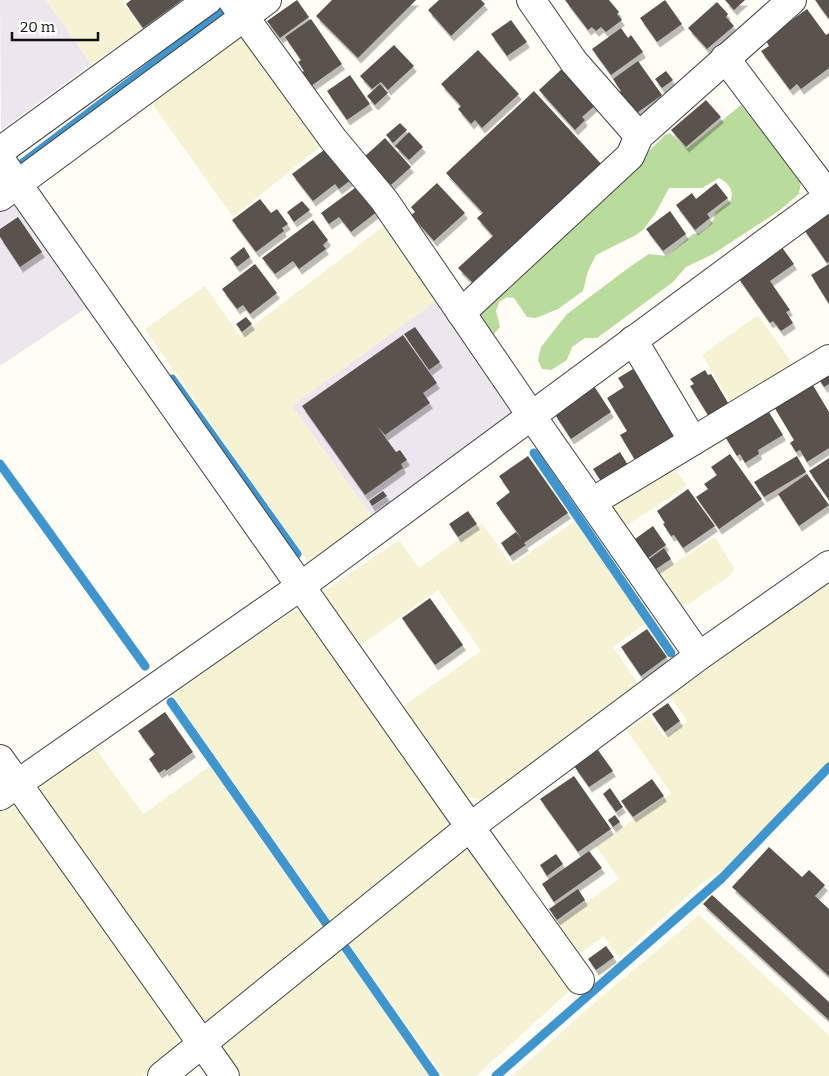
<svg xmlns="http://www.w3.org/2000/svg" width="829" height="1076" font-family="Bitter,serif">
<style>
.industrial{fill:#eee6ef}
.farmland{fill:#f6f3d4}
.forest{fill:#b9dc9c}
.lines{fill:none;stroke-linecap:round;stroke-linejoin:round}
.stream{stroke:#3f96cf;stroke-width:9}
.building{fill:#5a524d;filter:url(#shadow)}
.minor-casing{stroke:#444;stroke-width:30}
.minor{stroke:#fff;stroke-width:28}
</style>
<defs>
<filter id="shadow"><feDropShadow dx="3" dy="5.5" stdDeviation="0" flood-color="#0004"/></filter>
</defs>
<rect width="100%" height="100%" fill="#fffdf5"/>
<g class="industrial">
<polygon points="0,0 46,0 91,64 1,130"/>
<polygon points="1,206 18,206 88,307 0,366 0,207"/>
<polygon points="440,298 514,406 512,415 372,516 291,406"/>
</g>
<g class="farmland">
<polygon points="46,0 122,0 142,30 91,64"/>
<polygon points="241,34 325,143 233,217 151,102"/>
<polygon points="389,222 440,298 292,406 372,516 308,562 145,329 205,286 240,336"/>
<polygon points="758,315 795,367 732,404 702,355"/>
<polygon points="669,461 687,486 624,527 606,501"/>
<polygon points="575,521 646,623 613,647 640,686 487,800 466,797 402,707 481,651 438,590 358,647 324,599 324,591 399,540 419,568 482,523 512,565"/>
<polygon points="715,537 734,568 731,575 677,612 654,576"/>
<polygon points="829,576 829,762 765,829 726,867 697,887 619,958 604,936 576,956 554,925 619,879 596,846 671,793 627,731 649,715 665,737 687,721 667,691"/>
<polygon points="293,611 302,611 448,816 444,832 332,923 172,694"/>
<polygon points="94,746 143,814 210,766 324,930 212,1021 199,1020 40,797 41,782"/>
<polygon points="9,806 28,812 180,1032 176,1049 143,1076 0,1076 0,812"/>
<polygon points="473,849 574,987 476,1076 443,1076 347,941 460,851"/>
<polygon points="699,915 829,1035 829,1076 512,1076 600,998"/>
<polygon points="339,948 431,1076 239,1076 225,1057 221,1047 223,1039"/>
</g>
<path class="forest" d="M741,105L801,182L799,194L779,211L713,254L686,267L673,282L597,338H585L572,347L567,360L551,370L542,369L538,360L541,347L567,314L631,266L649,254L667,256L693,234L700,233L708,227L714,219L715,212L731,200C734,189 728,183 719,178L702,188H669L655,214L643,230L636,235L596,255L588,271L583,291L558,309L536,318L527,317L514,298L507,297L499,302L496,311L500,327L494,334L486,333L473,316L636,164L665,135L670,133L687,149Z"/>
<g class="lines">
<g class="stream">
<polyline points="12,171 227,8"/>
<polyline points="172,379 297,554"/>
<polyline points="534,453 671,653"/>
<polyline points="0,464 145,666"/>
<polyline points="171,702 328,926"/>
<polyline points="345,947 435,1076"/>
<polyline points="496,1076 722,878 829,767"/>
</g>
</g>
<g class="building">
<polygon points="131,0 182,0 143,28 126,4"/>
<polygon points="297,0 309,17 280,38 267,21"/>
<polygon points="332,0 416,0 358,58 316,16"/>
<polygon points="439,0 481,0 485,4 451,36 428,10"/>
<polygon points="565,0 609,0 619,12 617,14 622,20 606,32 601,27 596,31 592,27 588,30"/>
<polygon points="665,0 682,24 657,42 640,18"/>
<polygon points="725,0 745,0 734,10"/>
<polygon points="815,0 829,0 829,19"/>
<polygon points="717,2 728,14 726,17 734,26 707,49 688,28"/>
<polygon points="807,9 826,35 829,33 829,68 801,89 797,84 790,90 761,51 769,46 765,39"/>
<polygon points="311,19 342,64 311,86 301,73 304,71 298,62 301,60 285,37"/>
<polygon points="511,20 527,42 507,56 491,34"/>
<polygon points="621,28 628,38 631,35 643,52 611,75 592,49"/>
<polygon points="394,45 414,66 388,90 381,82 372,89 360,76"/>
<polygon points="478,50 519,94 482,128 475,120 471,124 458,109 461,106 441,84"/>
<polygon points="638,61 662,95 634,115 618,93 621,91 613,79"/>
<polygon points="565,66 599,102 582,117 585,120 575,130 539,90"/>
<polygon points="666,71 673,80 662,88 655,79"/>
<polygon points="350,75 370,104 347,120 327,91"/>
<polygon points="380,84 388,93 375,105 367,96"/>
<polygon points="534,91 604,167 475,285 458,268 493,236 477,218 483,213 446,173"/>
<polygon points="706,100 721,117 686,147 671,130"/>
<polygon points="400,123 407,130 393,143 386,135"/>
<polygon points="409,132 423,147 409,160 395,146"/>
<polygon points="385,138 411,167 391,185 364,157"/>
<polygon points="328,147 352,179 339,189 335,184 313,201 292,174"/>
<polygon points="437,183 465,213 434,241 411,215 415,212 411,207"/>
<polygon points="716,183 728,198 707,214 710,218 695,230 676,205 692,193 696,199"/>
<polygon points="359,185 378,211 351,232 339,217 329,224 321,213"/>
<polygon points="260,199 271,213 277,209 288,224 282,228 284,231 256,252 232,220"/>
<polygon points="302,201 310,210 294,222 287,212"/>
<polygon points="670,211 686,234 663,251 646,229"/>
<polygon points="826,212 829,216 829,261 827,263 803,228"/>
<polygon points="18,217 42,252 20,267 0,237 0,229"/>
<polygon points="313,220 328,240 323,245 326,249 299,269 293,261 275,274 262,258"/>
<polygon points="781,246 794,264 770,281 790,310 786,312 793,323 781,331 773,321 770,323 737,276"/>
<polygon points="244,247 250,257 237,267 230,258"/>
<polygon points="255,264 277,293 250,314 243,305 237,309 222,289"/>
<polygon points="829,264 829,304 811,275"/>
<polygon points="246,317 252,324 242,332 236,324"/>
<polygon points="415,327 440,362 429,370 404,334"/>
<polygon points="403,335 437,383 423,393 430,403 385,435 377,426 396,452 400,450 407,460 401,464 403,468 365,495 302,406"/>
<polygon points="638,366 679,434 635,460 620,435 627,431 607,398 624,387 618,378"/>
<polygon points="705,370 708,375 711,374 731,408 711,420 690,386 694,384 690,379"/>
<polygon points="829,374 829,384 824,387 817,376"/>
<polygon points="811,382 829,412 829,448 807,462 800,450 796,452 790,443 794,440 773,405"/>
<polygon points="594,386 611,412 571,439 554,413"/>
<polygon points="767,409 783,435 758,450 759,454 745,463 740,454 737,456 724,435"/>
<polygon points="620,452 629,467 603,484 593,469"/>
<polygon points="730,454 762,499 719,529 696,497 708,489 704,484 717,475 711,467"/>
<polygon points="528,456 568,513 524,543 526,545 510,556 501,543 516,532 522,539 496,503 510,492 499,476"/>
<polygon points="797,456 806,472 764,497 754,482"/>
<polygon points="829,458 829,500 809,471"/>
<polygon points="807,474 829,505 799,526 778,494"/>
<polygon points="688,489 715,526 683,548 674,535 671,536 663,524 665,523 657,511"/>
<polygon points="383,491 387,496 372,506 369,501"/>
<polygon points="468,511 477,524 458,537 449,524"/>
<polygon points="653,526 666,545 648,558 635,539"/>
<polygon points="664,548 671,559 656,569 649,559"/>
<polygon points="430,598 463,645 435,665 402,618"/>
<polygon points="647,629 667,657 641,676 621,647"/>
<polygon points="668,703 680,721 665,732 652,714"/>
<polygon points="165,712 193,752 166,771 165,769 159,773 149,759 155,754 138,731"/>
<polygon points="598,750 613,771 589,787 574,766"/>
<polygon points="574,776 611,829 578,852 540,799"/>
<polygon points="652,779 664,796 633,817 621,801"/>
<polygon points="610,788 623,807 616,812 603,794"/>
<polygon points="615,815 620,822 613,827 608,820"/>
<polygon points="769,847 802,877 809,870 825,885 815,896 829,909 829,976 732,887"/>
<polygon points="589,851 602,868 554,902 542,884"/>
<polygon points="556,854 563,864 547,876 540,865"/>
<polygon points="578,889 585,900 557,920 549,909"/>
<polygon points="712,895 829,1002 829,1020 703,904"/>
<polygon points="606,946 614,957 596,970 588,959"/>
</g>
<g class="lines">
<defs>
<g id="minor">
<polyline points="531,0 574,62 639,136"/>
<polyline points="725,58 829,196"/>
<polyline points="0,151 208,0"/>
<polyline points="0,159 470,827 580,980"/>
<polyline points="0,197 267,0"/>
<polyline points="461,313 630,156 639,136 792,0"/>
<polyline points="633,340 693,441"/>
<polyline points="592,502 829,359"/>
<polyline points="699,656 829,565"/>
<polyline points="0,759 225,1076"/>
<polyline points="0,796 301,586 829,196"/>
<polyline points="162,1076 470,827 699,656 531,415 384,200 333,139 232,0"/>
</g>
</defs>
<use href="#minor" class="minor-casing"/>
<use href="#minor" class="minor"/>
</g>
<path d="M12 32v8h86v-8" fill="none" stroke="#111111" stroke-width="2.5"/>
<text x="20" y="32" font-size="15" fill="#111111" stroke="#ffffff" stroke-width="4" paint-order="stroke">20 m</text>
</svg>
